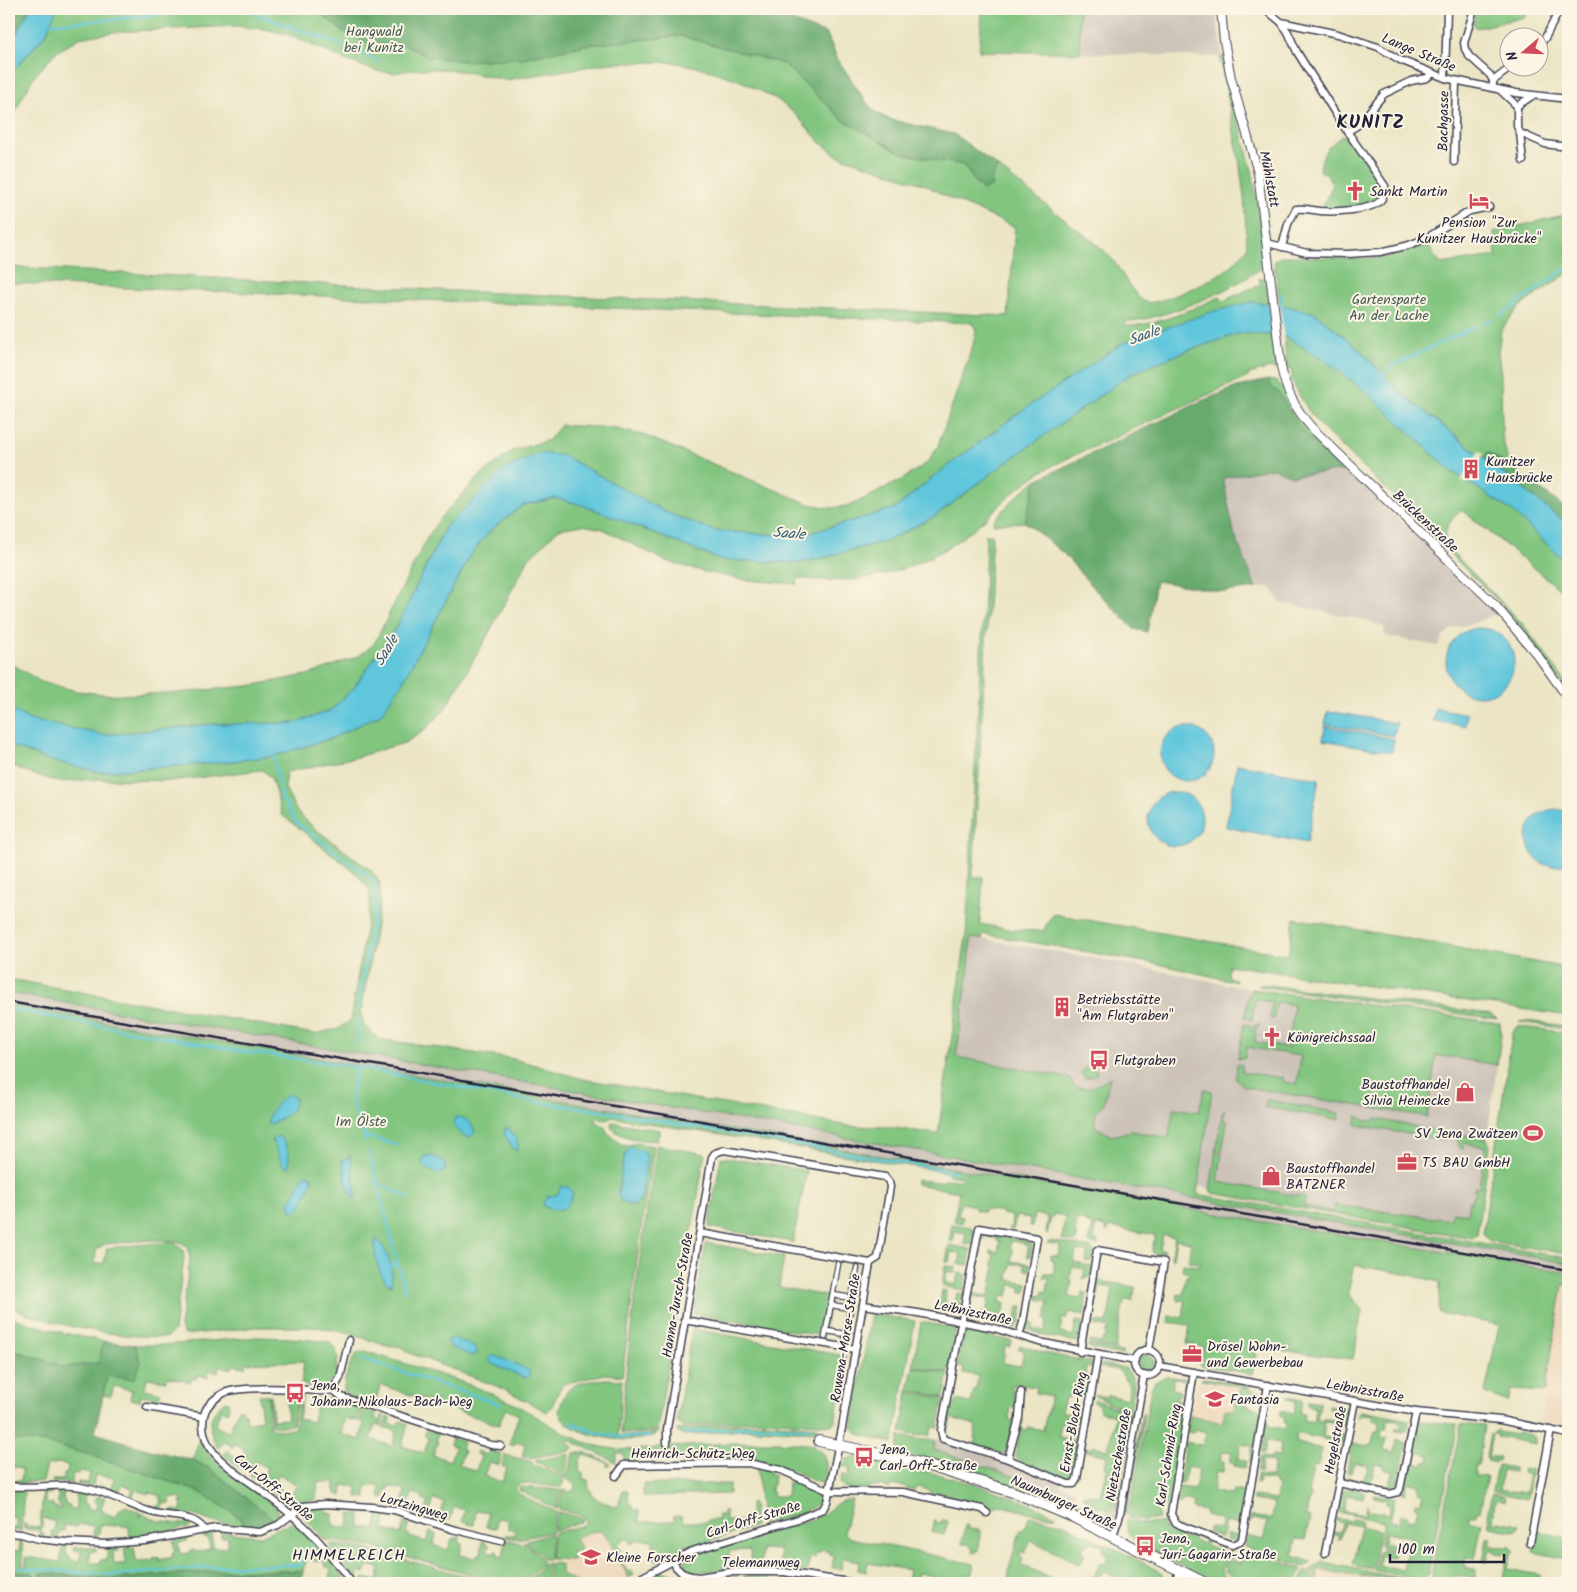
<svg xmlns="http://www.w3.org/2000/svg" width="1577" height="1592" font-family="Kalam,sans-serif">
<style>
.built{fill:#edd7ba}
.industrial{fill:#ccc2b8}
.green{fill:#81c57f;stroke:#52745d}
.forest{fill:#68aa6e;stroke:#456654}
.water{fill:#5fc6dc;stroke:#40748c}
.pier{fill:#ebe5c5}
.lines{fill:none;stroke-linecap:round;stroke-linejoin:round}
.stream{stroke:#5fc6dc;stroke-width:2.5}
.pedestrian-casing{stroke:#403f50;stroke-width:7}
.minor-casing{stroke:#403f50;stroke-width:9}
.tertiary-casing{stroke:#403f50;stroke-width:10}
.primary-casing{stroke:#403f50;stroke-width:12}
.pedestrian{stroke:#fff;stroke-width:4.5}
.minor{stroke:#fff;stroke-width:6}
.tertiary{stroke:#fff;stroke-width:8}
.primary{stroke:#fff;stroke-width:10}
.rail{stroke:#22223b;stroke-width:2.5}
.labels{text-anchor:middle;stroke-width:4;stroke-linejoin:round;paint-order:stroke}
.park-label{font-size:14px;fill:#435b53;stroke:#fcf5e5}
.street-label{font-size:14px;fill:#22223b;stroke:#fcf5e5}
.poi-label{font-size:14px;fill:#22223b;stroke:#fcf5e5;text-anchor:start}
.water-label{font-size:15px;font-style:italic;fill:#375b73;stroke:#fcf5e5}
.quarter-label{font-size:16px;letter-spacing:1px;fill:#22223b;stroke:#fcf5e5}
.district-label{font-size:19px;font-weight:bold;letter-spacing:1px;fill:#22223b;stroke:#fcf5e5}
</style>
<rect width="100%" height="100%" fill="#fcf5e5"/>
<filter id="ink" filterUnits="userSpaceOnUse"><feTurbulence type="fractalNoise" baseFrequency=".02" numOctaves="2"/><feDisplacementMap in="SourceGraphic" scale="10" xChannelSelector="R" yChannelSelector="G"/><feConvolveMatrix kernelMatrix="1 2 1 2 8 2 1 2 1" color-interpolation-filters="sRGB"/></filter>
<filter id="wash" filterUnits="userSpaceOnUse"><feTurbulence type="fractalNoise" baseFrequency=".0096" numOctaves="4" result="noise"/><feDisplacementMap in="SourceGraphic" scale="20" xChannelSelector="R" yChannelSelector="G"/><feGaussianBlur stdDeviation="1.12" result="paint"/><feColorMatrix in="noise" values="0 0 0 0 0 0 0 0 0 0 0 0 0 0 0 0 0 1.4 0 .05"/><feComposite in="paint" operator="in"/></filter>
<g filter="url(#wash)">
<rect width="100%" height="100%" fill="#ebe5c5"/>
<g class="built">
<polygon points="1563,1285 1568,1285 1568,1430 1540,1423"/>
<polygon points="1198,1381 1241,1388 1233,1411 1225,1410 1222,1423 1190,1415"/>
<polygon points="593,1530 604,1532 629,1578 620,1583 611,1581 608,1583 578,1583 560,1574 562,1560 564,1560 574,1540 582,1534"/>
<polygon points="1317,1569 1377,1578 1385,1578 1410,1583 1313,1583"/>
</g>
<g class="industrial">
<polygon points="1079,9 1215,9 1223,57 1080,53"/>
<polygon points="1273,468 1291,476 1347,470 1498,614 1490,616 1478,622 1453,628 1443,636 1438,646 1385,636 1384,627 1366,620 1281,603 1270,587 1256,588 1234,533 1223,478"/>
<polygon points="971,937 1121,963 1235,986 1500,1023 1501,1035 1487,1139 1490,1146 1477,1235 1473,1237 1198,1186 1212,1091 1204,1089 1199,1112 1168,1138 1131,1131 1112,1136 1094,1126 1096,1112 1104,1103 1110,1077 1085,1089 1074,1086 1069,1078 956,1057 969,968"/>
<polygon points="9,993 1568,1263 1568,1273 1281,1225 9,1005"/>
<polygon points="940,1439 1007,1462 1075,1490 1075,1500 1008,1474 933,1450 935,1440"/>
</g>
<g class="green">
<path d="M56,9H414L463,61L521,58L585,45L681,36L784,64L842,119L901,153L963,165L972,176L976,185L991,187L992,176L998,167C1022,186 1046,205 1070,224C1084,235 1099,244 1111,258C1120,268 1134,298 1146,302C1159,306 1214,279 1226,270C1234,264 1241,256 1247,248L1244,197L1239,159L1220,58L1223,57L1253,175L1265,259C1263,263 1262,266 1259,269C1238,288 1154,323 1126,321L1124,325C1155,328 1193,308 1220,297L1223,301L1261,284L1259,279L1264,278L1268,283L1269,304L1251,302L1020,412L932,478L896,508L800,536L715,531L667,513L564,456L446,526L397,626L353,689L330,711L294,723L216,724L104,735L30,720L9,708V662L41,682L77,691L114,695L176,693L255,685L311,674L359,656L374,644L426,540L441,517L481,475L512,451L549,440L561,425L612,428L646,436L809,504L830,508L849,506L900,481L928,462L938,446L973,345L976,330L972,323L9,283V267L456,291L1008,316L1015,227L945,196L926,185L838,156L821,143L796,115L778,100L741,81L702,68L672,62L610,63L505,80L460,71L438,69H416L394,73L376,71L348,61L289,35L265,29L235,26L114,32L79,38L55,53L33,78L20,102L9,126V75L46,34Z"/>
<polygon points="982,9 1079,9 1080,53 979,51"/>
<polygon points="1476,9 1529,9 1525,17 1477,28 1473,24"/>
<path d="M1343,135C1357,152 1383,172 1382,196L1372,203L1357,207L1321,209L1333,185L1326,173L1320,171C1322,150 1328,147 1343,135Z"/>
<polygon points="1568,214 1568,273 1519,307 1501,330 1498,353 1501,374 1502,436 1509,466 1488,452 1484,458 1401,393 1358,348 1315,313 1280,305 1274,261 1278,258 1288,256 1360,259 1384,257 1429,245 1433,254 1441,264 1496,256 1494,232"/>
<path d="M1240,333L1273,335L1276,370L1271,368L1249,374L1248,377C1202,397 1156,418 1110,440C1085,451 1058,461 1035,476C1015,489 996,510 977,526C924,570 867,587 798,578L797,584L746,580L705,572L665,561L603,529L582,525L559,529L529,558L484,642L443,712L421,733L404,743L357,757L286,772L285,789L297,812L318,831L372,871L380,883V901L361,1014L364,1025L379,1039L514,1059L583,1079L849,1126L887,1127L938,1134L966,937L984,597L986,543L985,535H992L973,877H983L980,924L1013,930L1043,931L1053,914L1288,955L1294,918L1568,968V1016L1229,965L1228,976L1237,982L1162,965L983,934L982,939L971,938L969,968L956,1057L1070,1078L1074,1086C1090,1091 1096,1085 1110,1077L1104,1103L1096,1112L1094,1126L1112,1136L1131,1131L1168,1138L1174,1108L1199,1112L1204,1089L1212,1091L1197,1194L1568,1258V1263L9,993V979L314,1034L338,1029L350,1021L370,904L369,889L357,874L282,815L271,777L262,770L170,781L98,779L59,782L29,773L9,764V745L48,760L99,772L217,763L274,756L332,738L381,714L401,685L471,554L491,530L523,505L555,498L586,506L720,560L799,563L826,557L889,540L935,516L1000,467L1132,373L1186,351Z"/>
<path d="M1284,336L1325,360L1364,390L1450,470L1512,511L1568,564V596L1461,509C1451,520 1442,530 1446,546L1522,623L1568,685V692L1522,628L1503,606L1434,538L1435,536L1320,426C1308,411 1299,396 1291,378L1293,377L1291,370L1287,369Z"/>
<polygon points="1268,380 1278,382 1302,423 1315,438 1347,470 1340,471 1297,424 1279,393 1271,387"/>
<polygon points="1036,480 1025,522 993,524 994,520 1019,494"/>
<polygon points="1262,984 1490,1014 1497,1019 1258,986"/>
<polygon points="1252,989 1500,1023 1501,1035 1497,1065 1436,1055 1427,1117 1245,1087 1236,1079 1237,1064 1242,1065 1242,1072 1283,1078 1284,1082 1297,1084 1301,1056 1246,1047 1245,1057 1238,1059 1244,1024 1251,1025 1250,1031 1253,1031 1254,1026 1260,1024 1259,1026 1257,1026 1255,1042 1288,1048 1294,1005 1277,1002 1274,1019 1270,1018 1272,1002 1255,999 1252,1020 1245,1018 1248,996"/>
<path d="M9,1005L1281,1225L1568,1273V1285H1563L1545,1392L1511,1390L1508,1402L1485,1393L1499,1325L1439,1313L1440,1282L1405,1274L1354,1265L1348,1293L1362,1310L1353,1359L1257,1348L1252,1374L1200,1365L1203,1347L1187,1344L1190,1325L1168,1322L1169,1316L1183,1318L1185,1301L1177,1300L1178,1294L1183,1295L1186,1276H1188L1189,1272L1182,1270L1183,1264L1199,1266L1200,1263L1188,1261L1191,1242L1176,1239L1173,1259L1171,1258L1175,1237L1163,1235L1160,1249L1165,1251L1156,1255L1152,1252L1155,1235L1109,1227L1108,1231H1106V1227L1096,1225L1094,1239L1098,1240L1097,1246L1089,1242L1093,1225L1087,1224V1221L1077,1220L1075,1234L1077,1235L1076,1242L1062,1240L1065,1216L1053,1214V1218H1051L1047,1234H1046L1048,1217L1034,1214L1032,1227H1029L1030,1218L1016,1216L1013,1230L1008,1228L1011,1227L1012,1216L1002,1214V1212L984,1209V1212L975,1210V1206L961,1203L958,1216L963,1217L962,1223L954,1221L959,1192L916,1184V1180L940,1182L949,1179L961,1181V1177L949,1175L946,1172L612,1117L602,1120L598,1117L595,1121L604,1126L607,1132L623,1146L636,1143L653,1146L654,1148L643,1213L622,1376L605,1374L563,1384C556,1393 555,1405 547,1412L504,1389L407,1352L406,1349L398,1346L390,1347L351,1334L318,1327H258L184,1335L180,1327L190,1260C189,1255 189,1249 185,1245C175,1235 121,1243 105,1244L96,1250L95,1264L104,1263L107,1248L168,1242L176,1244L183,1250L184,1258L174,1330L168,1337C113,1337 60,1327 9,1307Z"/>
<polygon points="1526,1021 1568,1026 1568,1029 1519,1022"/>
<polygon points="1517,1026 1568,1033 1568,1254 1490,1241 1486,1238 1483,1233 1512,1034"/>
<polygon points="1085,1068 1096,1069 1097,1074 1088,1078 1084,1078 1081,1072"/>
<polygon points="1267,1100 1339,1113 1340,1120 1264,1107"/>
<polygon points="1223,1110 1225,1111 1223,1120 1227,1121 1222,1151 1216,1150"/>
<path d="M1357,1116C1365,1119 1365,1124 1376,1119L1449,1133L1447,1138L1443,1140L1356,1125Z"/>
<path d="M612,1122L660,1130L657,1141C641,1139 622,1140 611,1127Z"/>
<polygon points="1459,1134 1487,1139 1490,1146 1477,1235 1472,1238 1212,1193 1210,1190 1216,1152 1222,1153 1218,1182 1305,1197 1304,1206 1333,1212 1335,1205 1450,1220 1452,1212 1467,1214 1469,1201 1472,1201 1474,1194 1476,1194 1476,1191 1473,1190 1474,1187 1479,1187 1485,1147 1464,1143 1463,1149 1460,1148 1458,1142"/>
<path d="M657,1145L705,1154L657,1430L643,1433H621C628,1337 642,1241 657,1145Z"/>
<polygon points="721,1157 807,1171 793,1242 709,1227"/>
<polygon points="952,1224 971,1227 974,1232 972,1245 964,1244 966,1233 955,1231 953,1242 949,1241"/>
<polygon points="987,1233 1026,1241 1032,1245 1031,1257 1027,1256 1028,1246 1024,1245 1024,1243 1011,1241 1010,1248 1013,1249 1011,1261 1031,1264 1030,1270 1025,1270 1024,1264 1011,1264 1008,1277 1009,1280 1028,1283 1026,1292 1021,1292 1021,1287 1011,1285 1008,1296 1002,1295 1000,1302 1005,1303 1003,1319 1016,1321 1018,1306 1023,1306 1020,1322 1017,1326 980,1317 981,1312 986,1313 989,1299 973,1296 971,1303 968,1302 969,1293 989,1296 995,1266 992,1265 994,1255 991,1254 991,1251 998,1252 1000,1241 997,1241 997,1238 983,1236 981,1243 978,1242 980,1237"/>
<polygon points="1051,1241 1091,1248 1094,1252 1091,1261 1086,1262 1087,1252 1076,1250 1074,1263 1092,1266 1090,1277 1083,1279 1085,1269 1072,1267 1070,1280 1072,1281 1069,1297 1081,1299 1082,1292 1087,1293 1084,1315 1068,1312 1066,1319 1062,1318 1060,1333 1073,1336 1076,1321 1083,1322 1078,1342 1046,1336 1026,1329 1026,1322 1034,1324 1033,1329 1045,1331 1047,1320 1044,1319 1046,1316 1049,1301 1037,1299 1037,1295 1042,1296 1043,1291 1047,1292 1049,1278 1044,1277 1045,1273 1054,1274 1054,1260 1050,1259 1051,1255 1058,1256 1060,1245 1047,1243"/>
<polygon points="706,1243 784,1257 779,1287 831,1297 823,1336 694,1314"/>
<polygon points="949,1245 971,1249 968,1265 959,1264 961,1253 951,1252 949,1262 946,1262"/>
<polygon points="945,1266 956,1267 955,1273 947,1271 946,1283 956,1285 958,1273 967,1275 964,1290 942,1286"/>
<polygon points="1095,1280 1135,1287 1134,1296 1132,1296 1133,1301 1124,1300 1115,1349 1089,1344 1089,1341 1102,1343 1103,1338 1105,1338 1106,1331 1109,1331 1109,1328 1095,1325 1096,1322 1107,1323 1113,1288 1100,1286 1098,1296 1092,1295"/>
<polygon points="942,1290 946,1291 945,1303 955,1305 957,1293 964,1294 959,1313 939,1309"/>
<polygon points="871,1314 915,1321 893,1443 858,1434 852,1427"/>
<path d="M9,1316C39,1328 70,1335 103,1341L99,1363L65,1367L9,1349Z"/>
<polygon points="985,1319 1017,1328 1011,1329 984,1322"/>
<polygon points="921,1322 954,1328 956,1337 949,1373 913,1366"/>
<polygon points="692,1329 846,1356 835,1422 831,1425 766,1420 717,1423 682,1427 678,1423 677,1419"/>
<path d="M965,1331L1012,1341L1010,1347L1005,1346L1003,1363L1021,1366L1024,1350L1018,1349L1020,1345L1044,1353L1092,1362L1093,1368L1086,1367L1085,1375L1090,1377V1379L1084,1378L1083,1387L1090,1389L1088,1397L1070,1394L1069,1398L1065,1397L1062,1412L1079,1415L1081,1404L1087,1406L1085,1418L1078,1417L1077,1422L1066,1421V1423L1061,1422L1059,1437L1074,1440L1076,1429L1083,1430L1081,1441L1074,1440V1445L1080,1446L1076,1474L1071,1479C1059,1481 1029,1465 1017,1459L1015,1456L1021,1429L1027,1430L1028,1427L1043,1430L1051,1396L1036,1393L1037,1387L1013,1384L1012,1389L1018,1409L1011,1407L1009,1420L1016,1422L1006,1453L1004,1454L975,1445L976,1438H974L976,1425L951,1418L948,1431L944,1430L949,1404L955,1406L957,1400L971,1403L974,1389H976L978,1376L963,1373L964,1368L956,1366Z"/>
<path d="M257,1337L292,1338L329,1342L335,1348L338,1357L336,1376H334C329,1392 314,1387 301,1384L304,1361L246,1363L245,1367L233,1365L232,1369L219,1366L218,1372L209,1370L208,1377L197,1375L196,1379L192,1378L191,1382L167,1377L166,1381L147,1378L145,1389L161,1393L158,1398L141,1395L140,1401L130,1399L132,1390L114,1386L111,1396L103,1395L107,1376L141,1362L135,1345H164Z"/>
<polygon points="1086,1345 1122,1352 1122,1355 1092,1349"/>
<path d="M368,1352C413,1367 461,1379 504,1399C537,1414 567,1440 602,1447C624,1452 645,1449 667,1447C715,1445 766,1438 815,1445L814,1448C828,1453 827,1466 825,1479L821,1483L816,1482L796,1472L777,1465L744,1460L743,1457H730L728,1460H719L717,1457H705L703,1460H698L696,1457L684,1458L682,1460L674,1461L673,1458H660L658,1461H652L650,1458H638L636,1461H624L623,1453H616V1462L569,1440L567,1443L573,1447L570,1451L528,1458L522,1457L525,1444L516,1441L514,1446L509,1444L519,1415L505,1409L499,1425L381,1385L374,1405C368,1403 348,1398 345,1393C341,1386 351,1357 358,1353Z"/>
<circle cx="1146" cy="1363" r="8"/>
<path d="M1102,1364L1125,1368C1138,1382 1135,1389 1130,1408L1115,1406L1095,1396V1394L1106,1398L1107,1395L1128,1399L1129,1385L1119,1370L1100,1367Z"/>
<polygon points="913,1367 949,1374 944,1397 908,1390"/>
<polygon points="1166,1376 1188,1379 1189,1387 1184,1387 1185,1380 1174,1378 1172,1389 1180,1391 1179,1396 1176,1396 1176,1399 1179,1400 1178,1415 1183,1416 1184,1412 1168,1506 1159,1505 1158,1519 1143,1521 1129,1517 1151,1389 1155,1382"/>
<polygon points="1206,1378 1249,1385 1249,1388 1201,1379"/>
<path d="M605,1379L622,1380L618,1436L644,1435L660,1431C641,1448 584,1438 565,1422C562,1420 560,1415 559,1412C566,1382 576,1383 605,1379Z"/>
<polygon points="1241,1388 1262,1392 1261,1396 1250,1394 1247,1406 1262,1410 1253,1462 1250,1462 1252,1446 1241,1444 1238,1460 1246,1461 1245,1468 1234,1466 1234,1463 1230,1462 1232,1452 1222,1451 1220,1461 1224,1461 1223,1472 1216,1471 1213,1492 1232,1495 1233,1490 1244,1492 1246,1485 1249,1486 1241,1535 1238,1540 1231,1541 1226,1539 1227,1534 1238,1536 1240,1525 1225,1522 1222,1538 1208,1532 1209,1527 1220,1529 1221,1519 1205,1515 1205,1511 1192,1509 1193,1502 1182,1500 1181,1504 1176,1503 1179,1487 1195,1489 1199,1469 1187,1467 1183,1483 1180,1482 1185,1442 1203,1445 1206,1432 1195,1429 1193,1433 1187,1432 1190,1415 1222,1423 1226,1409 1233,1411"/>
<polygon points="908,1392 944,1398 938,1428 932,1427 930,1435 920,1436 901,1432"/>
<polygon points="285,1394 294,1394 293,1400 297,1401 292,1425 275,1427 271,1424 269,1395 271,1395 273,1420 288,1419"/>
<path d="M259,1395H268L269,1424L272,1430L294,1429L300,1395L302,1396L299,1419L313,1422L316,1403H315L316,1399H332L361,1408L357,1421L345,1418L341,1434L360,1440L364,1423L359,1422L364,1409L376,1413L375,1419L380,1421L382,1415L384,1416L381,1426L375,1424L371,1439L392,1446L397,1431L383,1427L387,1417L391,1418L390,1424L397,1426L400,1421L408,1424L402,1446L424,1453L429,1438L424,1436L426,1430L438,1433L436,1440L438,1441L433,1455L450,1461L455,1447L450,1445L452,1438L463,1442L461,1449L464,1451L459,1465L476,1471L481,1456L476,1454L477,1451L487,1455L490,1450L502,1454L499,1465L489,1462L484,1476L502,1482L507,1468L502,1466L505,1455L532,1462L533,1465L553,1472L564,1480L562,1487L521,1483L516,1487L517,1492L519,1494L556,1512L552,1532L517,1539L506,1537V1535H515V1531L508,1529V1519L497,1518L496,1528L486,1527L488,1512L476,1510L474,1525L468,1524V1522L462,1521L465,1510L454,1507L450,1520H445L444,1523L433,1520L436,1513L441,1514L444,1502L434,1499L430,1511L426,1510L428,1502L422,1500L423,1496L412,1493L409,1504L403,1502L405,1490L389,1486L388,1490H386L384,1499L380,1498V1486H366V1498L357,1497V1487L343,1485L342,1496L335,1493V1482H318L316,1500L292,1503L287,1501L297,1485L279,1474L273,1484L282,1490L279,1496L250,1476L252,1471L262,1477L267,1468L257,1462L254,1466L247,1462L242,1470L223,1454L227,1450L241,1461L247,1454L236,1444L232,1448L226,1441L218,1448C207,1431 207,1414 225,1401L228,1402L229,1408L228,1412L221,1409L215,1426L229,1432L238,1409H242L243,1413H246L247,1422L262,1420Z"/>
<polygon points="1287,1397 1302,1400 1300,1413 1304,1414 1303,1421 1314,1423 1316,1408 1307,1405 1308,1401 1320,1403 1317,1420 1322,1421 1323,1419 1336,1420 1337,1412 1334,1411 1334,1408 1329,1408 1329,1405 1345,1408 1349,1410 1346,1425 1325,1422 1323,1437 1338,1439 1339,1434 1344,1435 1342,1443 1296,1433 1297,1443 1322,1449 1318,1466 1314,1465 1308,1493 1310,1494 1306,1517 1310,1518 1305,1540 1296,1539 1293,1556 1312,1562 1304,1567 1245,1547 1247,1536 1263,1540 1268,1522 1252,1519 1250,1523 1250,1516 1272,1519 1274,1503 1253,1500 1253,1496 1276,1500 1278,1485 1274,1484 1274,1481 1259,1478 1258,1484 1256,1484 1257,1475 1273,1477 1272,1474 1274,1462 1262,1460 1261,1472 1257,1472 1260,1457 1271,1458 1272,1455 1279,1456 1281,1443 1266,1441 1264,1454 1261,1453 1266,1422 1269,1422 1268,1426 1284,1429 1287,1426 1284,1423 1285,1417 1281,1416 1280,1411 1294,1413 1296,1401 1287,1399"/>
<polygon points="1094,1399 1115,1408 1130,1409 1113,1510 1111,1511 1094,1506 1084,1498 1084,1494 1100,1496 1106,1470 1105,1469 1107,1456 1086,1451 1086,1448 1092,1449 1092,1446 1108,1449 1116,1415 1100,1412 1099,1405 1094,1402"/>
<polygon points="1132,1411 1134,1411 1126,1462 1123,1461"/>
<polygon points="1362,1411 1409,1420 1408,1430 1403,1432 1396,1431 1396,1428 1401,1429 1402,1423 1397,1422 1397,1420 1388,1419 1386,1429 1382,1429 1381,1438 1388,1437 1386,1438 1384,1450 1395,1452 1397,1440 1407,1443 1397,1484 1392,1490 1382,1489 1383,1485 1390,1486 1393,1471 1383,1469 1384,1465 1375,1464 1370,1487 1350,1482 1346,1477 1362,1481 1364,1475 1366,1475 1368,1465 1354,1462 1351,1473 1347,1472 1352,1444 1371,1446 1375,1431 1378,1431 1380,1421 1373,1420 1374,1415 1363,1414 1357,1418 1359,1412"/>
<polygon points="1142,1413 1144,1414 1136,1464 1133,1464"/>
<path d="M1418,1421L1457,1424L1428,1574L1420,1580L1374,1570L1378,1552L1382,1549L1394,1552L1393,1557L1381,1555L1379,1565L1403,1570L1410,1537L1386,1532L1384,1542L1395,1545L1394,1550L1382,1547L1380,1544L1384,1522L1338,1512L1342,1492C1349,1486 1357,1490 1364,1492L1363,1498L1347,1495L1344,1511L1364,1515L1367,1504V1510L1388,1514L1390,1505L1385,1504L1386,1500L1374,1497V1494L1395,1498L1390,1521L1399,1522L1401,1514L1407,1515V1519L1415,1520L1418,1508L1415,1507V1503H1420L1423,1494L1418,1492L1419,1484L1408,1482L1405,1494L1402,1493L1409,1461L1423,1465L1424,1462H1429L1430,1455L1411,1451Z"/>
<polygon points="765,1423 818,1427 817,1432 753,1429 684,1435 676,1430 717,1425"/>
<polygon points="1461,1424 1484,1426 1478,1466 1475,1466 1475,1476 1487,1477 1480,1511 1476,1511 1476,1515 1469,1515 1469,1522 1482,1523 1475,1559 1465,1558 1465,1568 1476,1569 1475,1579 1499,1583 1468,1582 1468,1576 1449,1576 1449,1582 1443,1581 1443,1583 1433,1583 1431,1575"/>
<polygon points="1499,1429 1499,1432 1516,1435 1518,1432 1531,1435 1535,1438 1535,1444 1497,1437 1497,1434 1493,1434 1494,1431"/>
<polygon points="1490,1434 1492,1435 1488,1457 1500,1457 1499,1461 1495,1460 1495,1463 1488,1461 1486,1456"/>
<path d="M900,1436L921,1440H935L934,1450L1008,1474L1075,1500L1095,1511L1116,1515C1110,1524 1104,1524 1094,1522L1024,1492L954,1468L897,1453Z"/>
<polygon points="9,1438 14,1440 47,1443 90,1455 200,1492 238,1516 245,1526 213,1522 191,1514 189,1516 173,1514 173,1510 181,1511 182,1498 171,1497 170,1504 164,1503 163,1511 146,1507 147,1505 156,1507 157,1506 160,1506 162,1500 159,1499 160,1496 149,1492 148,1494 136,1490 131,1501 120,1496 121,1495 129,1498 133,1489 123,1484 118,1493 119,1495 99,1488 99,1485 112,1488 114,1478 95,1475 93,1486 77,1484 78,1482 88,1483 90,1473 79,1471 79,1474 73,1473 72,1483 52,1482 52,1480 63,1480 64,1474 67,1474 68,1465 59,1463 47,1465 43,1482 24,1482 24,1484 15,1483 15,1480 21,1481 22,1469 18,1467 9,1467"/>
<path d="M200,1439C216,1473 251,1485 277,1508L279,1515L274,1520L209,1468L192,1460Z"/>
<path d="M584,1452L611,1464L608,1467H607L608,1463L583,1454L580,1460L579,1471L584,1474L582,1478L588,1480C589,1500 602,1502 618,1507L623,1490H628L629,1504H633V1510H639V1522L674,1521V1516H682L683,1522H707V1520H718V1515H723V1511H726V1521H750V1503H752L754,1507V1527L693,1546L692,1544L683,1547L684,1549L658,1561L653,1557V1540H635L634,1543H630L627,1538L617,1543L621,1550L616,1553L628,1572L631,1571L634,1575L629,1578L604,1532C592,1530 585,1532 575,1540L579,1545V1551H573V1560L550,1559L554,1533L584,1525L586,1522L583,1516L559,1509L563,1490L570,1492L575,1489V1484L566,1479L574,1454Z"/>
<polygon points="570,1454 564,1478 554,1470 536,1462 535,1461"/>
<path d="M856,1457L886,1464L887,1462C944,1476 1003,1489 1056,1516H1045L997,1505L996,1508L950,1497L949,1495L938,1492L935,1494L930,1493L929,1490L917,1487L914,1490L907,1489L905,1486L892,1485L889,1488H885L883,1485L871,1486L868,1489L848,1490V1488L844,1487L840,1483L842,1475L848,1476L850,1467L843,1466L847,1459Z"/>
<polygon points="1123,1464 1125,1464 1117,1512 1115,1511"/>
<polygon points="1497,1465 1514,1468 1514,1472 1502,1470 1499,1489 1525,1493 1529,1475 1522,1473 1523,1469 1532,1470 1527,1499 1492,1491"/>
<polygon points="1133,1466 1135,1467 1127,1514 1124,1514"/>
<path d="M757,1468L770,1470V1475H774L773,1485L771,1486V1492H773V1496H787L788,1483L795,1481L818,1493L821,1497C818,1513 776,1520 762,1525Z"/>
<polygon points="643,1484 729,1484 729,1494 643,1496"/>
<polygon points="521,1487 561,1490 557,1509 520,1491 519,1488"/>
<polygon points="9,1489 24,1492 21,1531 9,1530 9,1528 16,1528 16,1518 9,1517 9,1503 11,1503 13,1493 9,1492"/>
<path d="M43,1490H52V1493L45,1494V1502L47,1504H53V1507H57V1509H60V1505L58,1504V1490H64L63,1500L65,1501V1505L70,1506V1509H75L76,1506V1491L88,1493V1495L85,1494L83,1504L88,1505L87,1508L95,1510L97,1504L94,1502L96,1497H105L101,1509L103,1510V1512L115,1517L120,1509L126,1506L141,1513L140,1518L142,1513C153,1522 170,1523 185,1524L189,1522L191,1526L188,1529L183,1528L130,1539L129,1527L116,1525V1526L100,1525L99,1535H96V1540H93L94,1526L77,1524V1527L64,1525V1531H59L58,1539L52,1538L51,1531H54L55,1522L43,1518L41,1532L44,1533V1536L40,1535L39,1530L24,1529V1523L26,1526L40,1527Z"/>
<polygon points="1492,1493 1506,1497 1505,1502 1497,1499 1495,1501 1493,1522 1497,1523 1498,1521 1520,1525 1517,1530 1513,1531 1489,1527 1488,1511"/>
<path d="M852,1499L844,1532L850,1538L974,1564L972,1574L969,1573L967,1583H958V1581L942,1578L941,1583H932L934,1576L918,1573L916,1581L907,1580L909,1570L868,1563L866,1572L858,1570L859,1561L843,1558L841,1569L832,1568L834,1556L829,1555L830,1552L821,1550L820,1553H816L815,1558H810L807,1572L785,1570L786,1563H780V1550L762,1549L761,1562H751L750,1550L729,1551V1563H726V1570L694,1572L688,1571C685,1566 684,1564 687,1559L695,1556V1555L816,1518C831,1512 836,1499 852,1499Z"/>
<path d="M317,1507L327,1508V1513L333,1514V1526L349,1527L350,1514H361L360,1527L376,1529L378,1516L386,1518L384,1530L401,1534L404,1522L409,1524L406,1533L409,1534V1537L426,1542L430,1532L436,1534L433,1545L448,1550L452,1539L460,1537L459,1543L462,1544L460,1555L476,1558L477,1554H481L483,1540L490,1546L487,1549L492,1554L496,1551L498,1552V1556L503,1557L506,1540C519,1541 538,1549 543,1563L535,1572L521,1581L513,1583L499,1582L372,1547L325,1540L304,1517L309,1509Z"/>
<polygon points="558,1512 581,1518 583,1521 554,1531"/>
<polygon points="1029,1516 1062,1523 1158,1570 1164,1576 1166,1583 1128,1583 1103,1571 1098,1582 1099,1583 1095,1583 1088,1580 1087,1577 1093,1578 1100,1563 1106,1564 1107,1553 1102,1552 1104,1547 1093,1542 1087,1544 1081,1550 1085,1554 1080,1565 1031,1540 1025,1553 1021,1551 1020,1555 1023,1558 1021,1564 1060,1583 1009,1583 1009,1569 1020,1531 1026,1527"/>
<polygon points="1337,1518 1349,1521 1351,1519 1362,1521 1361,1526 1380,1531 1372,1569 1352,1565 1361,1526 1344,1523 1340,1539 1338,1539 1339,1535 1333,1534 1333,1531 1340,1532 1342,1523 1336,1521"/>
<polygon points="935,1519 936,1522 941,1523 942,1520 948,1521 944,1535 932,1532"/>
<path d="M1127,1519L1142,1524H1151L1165,1522L1163,1528L1174,1533L1177,1527L1179,1528L1177,1534L1188,1539L1191,1533L1194,1534L1192,1539L1203,1544L1206,1538L1208,1539L1206,1545L1218,1550L1221,1544L1223,1545L1221,1552L1227,1554L1229,1548H1231L1228,1556L1233,1558L1225,1561L1221,1569L1223,1574L1231,1579L1233,1576L1226,1572L1224,1566L1226,1563L1237,1561L1238,1564H1240V1549L1302,1569L1296,1583H1215L1156,1553V1551C1141,1543 1124,1539 1127,1519Z"/>
<path d="M292,1522L299,1525L322,1549C309,1550 306,1561 303,1571H220L115,1579L41,1573V1578L33,1577V1573L9,1572V1551H19L20,1541L18,1538L20,1537L22,1540L23,1567H26V1557L60,1562L62,1546H67L66,1555L70,1556V1560L80,1561L81,1551L74,1550V1547L96,1548V1551L90,1552V1563H100L101,1560H107V1549L119,1548V1551H113L114,1564H125V1548L134,1547L136,1561L153,1560V1558L159,1557V1560L173,1557L172,1552H175L173,1540L187,1538L188,1540L178,1544L180,1554L190,1553V1551L194,1550L195,1552L210,1549L208,1537L203,1538V1535L212,1533L213,1548L228,1547V1537H221V1532L261,1536Z"/>
<polygon points="965,1525 968,1526 968,1529 980,1530 979,1551 976,1550 976,1553 972,1552 973,1548 968,1544 962,1544"/>
<polygon points="1537,1531 1568,1538 1568,1559 1533,1552"/>
<polygon points="551,1534 552,1535 549,1559 544,1559 538,1552 523,1542"/>
<polygon points="1487,1538 1491,1539 1491,1546 1510,1547 1514,1551 1511,1554 1508,1569 1540,1575 1539,1583 1501,1583 1504,1583 1505,1579 1503,1578 1507,1556 1506,1553 1502,1552 1502,1554 1495,1553 1495,1551 1491,1550 1489,1552 1487,1562 1483,1561"/>
<polygon points="329,1544 361,1548 491,1583 361,1583 364,1578 377,1581 380,1568 367,1565 365,1573 360,1572 357,1581"/>
<polygon points="321,1555 326,1555 348,1583 330,1583 331,1571 328,1567 325,1567 324,1561 313,1561 314,1558"/>
<polygon points="1323,1562 1422,1583 1410,1583 1385,1578 1349,1575 1318,1569 1317,1581 1310,1570"/>
<polygon points="545,1563 548,1563 547,1583 522,1583 536,1574"/>
<polygon points="550,1563 561,1564 561,1574 578,1583 549,1583"/>
<polygon points="1305,1570 1308,1571 1314,1580 1313,1583 1300,1583"/>
<polygon points="661,1571 691,1580 730,1576 737,1577 737,1581 726,1581 726,1583 638,1583"/>
<polygon points="744,1575 770,1575 771,1577 765,1580 765,1583 744,1583"/>
<polygon points="781,1575 801,1577 800,1581 787,1580 786,1583 781,1583"/>
</g>
<g class="forest">
<polygon points="18,9 30,9 9,48 9,30 11,25 9,25 9,14 16,13"/>
<path d="M315,9H760L827,34L837,58L864,99L873,110L884,117L896,121L954,134L998,167L992,176L991,187L983,190C974,183 970,173 963,165L901,153L842,119L784,64L681,36L585,45L521,58L463,61L429,57L403,44L372,46L341,30Z"/>
<polygon points="1268,380 1271,387 1279,393 1297,424 1340,471 1291,476 1273,468 1223,478 1234,533 1256,588 1225,592 1156,581 1147,632 1134,629 1098,593 1064,554 1025,522 1036,480 1202,401 1237,387"/>
<polygon points="1488,452 1509,466 1568,510 1568,525 1484,458"/>
<polygon points="103,1341 135,1345 141,1362 135,1379 107,1376 95,1433 147,1449 192,1460 209,1468 274,1520 259,1527 245,1526 238,1516 200,1492 90,1455 47,1443 14,1440 9,1438 9,1349 65,1367 99,1363"/>
<polygon points="220,1571 303,1571 302,1583 9,1583 9,1572 33,1573 33,1577 41,1577 41,1573 115,1579"/>
</g>
<g class="water">
<polygon points="30,9 56,9 46,34 9,75 9,48"/>
<polygon points="1251,302 1280,305 1315,313 1358,348 1401,393 1566,523 1568,525 1568,564 1512,511 1450,470 1364,390 1325,360 1284,336 1240,333 1186,351 1132,373 1000,467 935,516 889,540 826,557 799,563 720,560 586,506 555,498 523,505 491,530 471,554 401,685 381,714 332,738 274,756 217,763 98,772 48,760 9,745 9,708 30,720 104,735 216,724 294,723 330,711 353,689 397,626 446,526 505,469 540,453 564,456 667,513 715,531 800,536 896,508 932,478 1020,412 1123,343 1211,312"/>
<circle cx="1480" cy="662" r="34"/>
<polygon points="1435,708 1467,714 1465,726 1433,721"/>
<polygon points="1328,711 1397,723 1394,736 1325,724"/>
<polygon points="1325,726 1394,739 1392,752 1323,740"/>
<circle cx="1187" cy="754" r="27"/>
<polygon points="1237,764 1319,779 1307,843 1226,827"/>
<circle cx="1175" cy="819" r="27"/>
<path d="M1556,809L1568,812V863C1526,882 1508,812 1556,809Z"/>
<path d="M289,1094L295,1098C297,1110 278,1122 268,1125C266,1114 280,1099 289,1094Z"/>
<path d="M455,1117C466,1117 471,1122 475,1132L471,1137C461,1137 458,1132 453,1124Z"/>
<polygon points="505,1128 508,1128 517,1140 518,1150 514,1150 504,1134"/>
<path d="M278,1136C287,1141 291,1158 288,1168L283,1166L272,1140Z"/>
<path d="M631,1147L644,1151L647,1157L641,1200L637,1205H628L620,1200L618,1194C621,1183 621,1153 631,1147Z"/>
<polygon points="350,1155 356,1197 353,1197 347,1185 342,1159 346,1160"/>
<polygon points="432,1156 445,1163 445,1171 438,1174 429,1170 422,1163 424,1157"/>
<polygon points="307,1174 312,1177 312,1182 301,1207 295,1211 291,1211 289,1203 304,1176"/>
<path d="M561,1186L568,1187L573,1192C569,1208 561,1214 545,1207L543,1203L547,1197L558,1194Z"/>
<path d="M376,1239C388,1248 394,1270 391,1285C379,1281 372,1250 376,1239Z"/>
<polygon points="453,1338 476,1348 477,1354 472,1356 450,1347 447,1341"/>
<polygon points="491,1356 496,1356 529,1370 530,1376 525,1378 492,1364 489,1360"/>
</g>
<g class="pier">
<polygon points="1269,302 1280,303 1284,339 1273,337"/>
<polygon points="1479,451 1484,454 1466,483 1461,480"/>
</g>
<g class="lines">
<g class="stream">
<polyline points="242,9 353,49 379,62"/>
<path d="M49,23C98,22 146,17 194,9"/>
<polyline points="1281,294 1283,308"/>
<polyline points="1500,316 1568,267"/>
<polyline points="1484,323 1491,320"/>
<polyline points="1381,377 1392,366 1476,326"/>
<polyline points="273,753 281,797 297,823 373,880 376,903 357,1012"/>
<polyline points="9,1009 240,1051 356,1067 530,1101 615,1113 957,1172"/>
<polyline points="356,1019 360,1043"/>
<polyline points="356,1067 351,1095 352,1105 366,1141"/>
<polyline points="365,1136 397,1145"/>
<polyline points="369,1151 405,1291"/>
<polyline points="376,1182 409,1198"/>
<polyline points="391,1266 398,1264"/>
<polyline points="360,1358 500,1404"/>
<path d="M572,1423C599,1436 619,1439 649,1436"/>
<polyline points="683,1433 757,1426 810,1429"/>
<polyline points="9,1567 115,1575 223,1566 301,1565 309,1546"/>
</g>
</g>
</g>
<g filter="url(#ink)">
<g class="lines">
<defs>
<g id="pedestrian">
<polyline points="833,1295 852,1298"/>
<polyline points="831,1305 850,1308"/>
<polyline points="827,1331 846,1334"/>
<polyline points="825,1337 838,1264"/>
<polyline points="845,1340 857,1268"/>
</g>
<g id="minor">
<polyline points="1265,9 1281,22 1338,34 1378,47 1400,60 1445,78 1516,93 1568,99"/>
<polyline points="1474,9 1464,43 1465,49 1469,56 1490,75 1493,81"/>
<path d="M1281,22L1288,32L1297,52L1340,121L1385,186C1385,191 1384,196 1381,200C1372,211 1333,212 1320,211C1312,210 1304,208 1296,209L1288,224L1282,247"/>
<polyline points="1540,45 1545,38 1560,9"/>
<polyline points="1445,78 1447,9"/>
<polyline points="1493,84 1493,81 1510,68"/>
<polyline points="1500,90 1517,106 1532,96"/>
<polyline points="1517,106 1517,126 1520,133 1523,161"/>
<polyline points="1347,132 1358,125 1384,94 1411,81 1427,78 1432,74"/>
<polyline points="1520,133 1545,144 1568,147"/>
<polyline points="1454,162 1456,81"/>
<polyline points="1267,243 1307,253 1347,254 1380,252 1406,246 1425,239 1470,211 1489,207"/>
<polyline points="700,1233 870,1263"/>
<polyline points="863,1305 918,1313 994,1328 1039,1342 1135,1361"/>
<polyline points="684,1320 855,1349"/>
<polyline points="1019,1336 1023,1322 1037,1238 979,1228 941,1430 943,1439 1008,1459 1068,1484 1074,1484 1077,1479 1098,1354"/>
<path d="M349,1340L340,1378L333,1390C317,1394 310,1389 295,1389C279,1388 237,1387 224,1393C215,1398 206,1406 204,1415C196,1451 235,1471 259,1489C274,1501 289,1512 303,1525C322,1542 337,1564 352,1583"/>
<circle cx="1147" cy="1363" r="13"/>
<polyline points="1080,1352 1097,1250 1164,1262 1149,1350"/>
<polyline points="1159,1366 1416,1412 1500,1420 1568,1434"/>
<polyline points="1194,1372 1171,1514 1175,1522 1180,1525 1232,1545 1240,1542 1242,1539 1268,1385"/>
<polyline points="333,1390 342,1397 491,1445 501,1446"/>
<polyline points="147,1407 204,1417"/>
<polyline points="667,1443 667,1429 712,1157 715,1153 724,1150 885,1177 889,1182 890,1187 878,1258 870,1263"/>
<polyline points="1008,1459 1019,1418 1021,1392"/>
<polyline points="616,1476 624,1465 748,1463 781,1470 829,1491 903,1492 982,1509 987,1513"/>
<polyline points="1339,1483 1389,1494 1398,1492 1400,1489 1416,1412"/>
<path d="M9,1486C31,1489 52,1484 74,1486C103,1489 125,1504 151,1512C164,1516 177,1515 189,1519C196,1521 201,1525 205,1530"/>
<polyline points="9,1533 21,1534 39,1539 66,1542 106,1544 145,1541 216,1528 260,1532 278,1525 303,1506 325,1504 372,1507 394,1510 452,1529 501,1541"/>
<polyline points="1112,1538 1120,1515 1144,1375"/>
<polyline points="1530,1543 1551,1430"/>
<polyline points="1325,1553 1355,1401"/>
<polyline points="673,1560 676,1567 682,1573 691,1576 699,1577 730,1572 784,1572 855,1583"/>
<polyline points="631,1583 692,1551 798,1519 823,1509 827,1502 842,1428 870,1263"/>
<polyline points="1175,1583 1179,1570"/>
</g>
<path id="tertiary" d="M1221,9L1224,41L1231,78L1258,173L1281,366C1285,390 1296,410 1312,428L1495,605L1538,656L1568,698"/>
<polyline id="primary" points="819,1441 916,1462 1016,1493 1073,1517 1205,1583"/>
</defs>
<use href="#pedestrian" class="pedestrian-casing"/>
<use href="#minor" class="minor-casing"/>
<use href="#tertiary" class="tertiary-casing"/>
<use href="#primary" class="primary-casing"/>
<use href="#pedestrian" class="pedestrian"/>
<use href="#minor" class="minor"/>
<use href="#tertiary" class="tertiary"/>
<use href="#primary" class="primary"/>
<polyline class="rail" points="9,1002 1568,1270"/>
</g>
</g>
<defs>
<symbol id="church-bare" viewBox="-9 -9 18 18"><path d="M-1.2-6h2.4v3.5h3.3v2.4h-3.3V6h-2.4V-.1h-3.3v-2.4h3.3Z" fill="#d1495b" stroke="#fcf5e5" stroke-width="2.5" paint-order="stroke"/></symbol>
<symbol id="hotel-bare" viewBox="-9 -9 18 18"><path d="M-6-4.5h1.5V1H6V5H4.5V3h-9V5H-6ZM-4 0a1.8 1.8 0 1 1 3.6 0ZM.5 0V-2.5h3Q6-2.5 6 0Z" fill="#d1495b" stroke="#fcf5e5" stroke-width="2.5" paint-order="stroke"/></symbol>
<symbol id="building-bare" viewBox="-9 -9 18 18"><path d="M-4-6H4V6H1V3H-1V6H-4ZM-2.5-4.3h1.7v1.8h-1.7ZM.8-4.3h1.7v1.8H.8ZM-2.5-1h1.7V.8h-1.7ZM.8-1h1.7V.8H.8Z" fill="#d1495b" stroke="#fcf5e5" stroke-width="2.5" paint-order="stroke"/></symbol>
<symbol id="bus-bare" viewBox="-9 -9 18 18"><path d="M-5-6H5V4H4V6H2V4H-2V6H-4V4H-5ZM-3.5-4V0h7V-4ZM-3.5 1.2v1.5H-2V1.2ZM2 1.2v1.5H3.5V1.2Z" fill="#d1495b" stroke="#fcf5e5" stroke-width="2.5" paint-order="stroke"/></symbol>
<symbol id="shop-bare" viewBox="-9 -9 18 18"><path d="M-5-2.5h2.3a2.7 3.5 0 0 1 5.4 0H5L5.5 6h-11ZM-1.5-2.5h3a1.5 2.3 0 0 0-3 0Z" fill="#d1495b" stroke="#fcf5e5" stroke-width="2.5" paint-order="stroke"/></symbol>
<symbol id="stadium-bare" viewBox="-9 -9 18 18"><path d="M0-5a6.5 5 0 1 0 0 10a6.5 5 0 1 0 0-10ZM-3.5-1.8h7v3.6h-7Z" fill="#d1495b" stroke="#fcf5e5" stroke-width="2.5" paint-order="stroke"/></symbol>
<symbol id="office-bare" viewBox="-9 -9 18 18"><path d="M-6-3h4V-5.5h4V-3h4V5H-6ZM-1-4.5V-3h2v-1.5ZM-6 0V1H6V0Z" fill="#d1495b" stroke="#fcf5e5" stroke-width="2.5" paint-order="stroke"/></symbol>
<symbol id="school-bare" viewBox="-9 -9 18 18"><path d="M0-5L7-2L0 1L-7-2ZM-4 1L0 2.5L4 1V4Q0 6-4 4Z" fill="#d1495b" stroke="#fcf5e5" stroke-width="2.5" paint-order="stroke"/></symbol>
</defs>
<g fill-rule="evenodd">
<use href="#church-bare" x="1341" y="177" width="28" height="28"/>
<use href="#hotel-bare" x="1465" y="187" width="28" height="28"/>
<use href="#building-bare" x="1457" y="455" width="28" height="28"/>
<use href="#building-bare" x="1048" y="993" width="28" height="28"/>
<use href="#church-bare" x="1258" y="1023" width="28" height="28"/>
<use href="#bus-bare" x="1085" y="1046" width="28" height="28"/>
<use href="#shop-bare" x="1451" y="1078" width="28" height="28"/>
<use href="#stadium-bare" x="1519" y="1119" width="28" height="28"/>
<use href="#office-bare" x="1393" y="1148" width="28" height="28"/>
<use href="#shop-bare" x="1257" y="1162" width="28" height="28"/>
<use href="#office-bare" x="1178" y="1340" width="28" height="28"/>
<use href="#bus-bare" x="281" y="1379" width="28" height="28"/>
<use href="#school-bare" x="1201" y="1385" width="28" height="28"/>
<use href="#bus-bare" x="850" y="1443" width="28" height="28"/>
<use href="#bus-bare" x="1131" y="1532" width="28" height="28"/>
<use href="#school-bare" x="577" y="1543" width="28" height="28"/>
</g>
<g class="labels">
<g class="park-label">
<text x="374" y="36">Hangwald<tspan x="374" dy="16">bei Kunitz</tspan></text>
<text x="1389" y="304">Gartensparte<tspan x="1389" dy="16">An der Lache</tspan></text>
<text x="361" y="1126">Im Ölste</text>
</g>
<g class="street-label">
<text transform="translate(1419 52) rotate(23)" y="5">Lange Straße</text>
<text transform="translate(1443 121) rotate(-89)" y="5">Bachgasse</text>
<text transform="translate(1270 179) rotate(79)" y="5">Mühlstatt</text>
<text transform="translate(1426 521) rotate(43)" y="5">Brückenstraße</text>
<text transform="translate(677 1295) rotate(-80)" y="5">Hanna-Jursch-Straße</text>
<text transform="translate(973 1312) rotate(12)" y="5">Leibnizstraße</text>
<text transform="translate(845 1338) rotate(-81)" y="5">Rowena-Morse-Straße</text>
<text transform="translate(1365 1390) rotate(10)" y="5">Leibnizstraße</text>
<text transform="translate(1073 1422) rotate(-80)" y="5">Ernst-Bloch-Ring</text>
<text transform="translate(1335 1440) rotate(-79)" y="5">Hegelstraße</text>
<text x="693" y="1458">Heinrich-Schütz-Weg</text>
<text transform="translate(1118 1455) rotate(-80)" y="5">Nietzschestraße</text>
<text transform="translate(1168 1455) rotate(-81)" y="5">Karl-Schmid-Ring</text>
<text transform="translate(274 1487) rotate(39)" y="5">Carl-Orff-Straße</text>
<text transform="translate(1064 1502) rotate(24)" y="5">Naumburger Straße</text>
<text transform="translate(414 1506) rotate(16)" y="5">Lortzingweg</text>
<text transform="translate(753 1519) rotate(-17)" y="5">Carl-Orff-Straße</text>
<text x="761" y="1567">Telemannweg</text>
</g>
<g class="poi-label">
<text x="1370" y="196">Sankt Martin</text>
<text x="1479" y="227" text-anchor="middle">Pension "Zur<tspan x="1479" dy="16">Kunitzer Hausbrücke"</tspan></text>
<text x="1486" y="466">Kunitzer<tspan x="1486" dy="16">Hausbrücke</tspan></text>
<text x="1077" y="1004">Betriebsstätte<tspan x="1077" dy="16">"Am Flutgraben"</tspan></text>
<text x="1287" y="1042">Königreichssaal</text>
<text x="1114" y="1065">Flutgraben</text>
<text x="1450" y="1089" text-anchor="end">Baustoffhandel<tspan x="1450" dy="16">Silvia Heinecke</tspan></text>
<text x="1518" y="1138" text-anchor="end">SV Jena Zwätzen</text>
<text x="1422" y="1167">TS BAU GmbH</text>
<text x="1286" y="1173">Baustoffhandel<tspan x="1286" dy="16">BATZNER</tspan></text>
<text x="1207" y="1351">Drösel Wohn-<tspan x="1207" dy="16">und Gewerbebau</tspan></text>
<text x="310" y="1390">Jena,<tspan x="310" dy="16">Johann-Nikolaus-Bach-Weg</tspan></text>
<text x="1230" y="1404">Fantasia</text>
<text x="879" y="1454">Jena,<tspan x="879" dy="16">Carl-Orff-Straße</tspan></text>
<text x="1160" y="1543">Jena,<tspan x="1160" dy="16">Juri-Gagarin-Straße</tspan></text>
<text x="606" y="1562">Kleine Forscher</text>
</g>
<g class="water-label">
<text transform="translate(1144 335) rotate(-20)" y="5">Saale</text>
<text transform="translate(789 533) rotate(4)" y="5">Saale</text>
<text transform="translate(386 650) rotate(-59)" y="5">Saale</text>
</g>
<g class="quarter-label">
<text x="349" y="1560">HIMMELREICH</text>
</g>
<g class="district-label">
<text x="1371" y="128">KUNITZ</text>
</g>
</g>
<rect width="1577" height="1592" fill="none" stroke="#fcf5e5" stroke-width="30"/>
<g transform="translate(1524 52) rotate(251)"><circle r="24" fill="#fcf5e5" stroke="#a5a1a1"/>
<path d="M0-4L9 19L0 12L-9 19Z" fill="#d1495b"/>
<text y="-8" font-size="14" font-weight="bold" text-anchor="middle" fill="#22223b">N</text>
</g>
<path d="M1390 1554v8h114v-8" fill="none" stroke="#22223b" stroke-width="2.5"/>
<text x="1397" y="1554" font-size="15" fill="#22223b" stroke="#fcf5e5" stroke-width="4" paint-order="stroke">100 m</text>
</svg>
